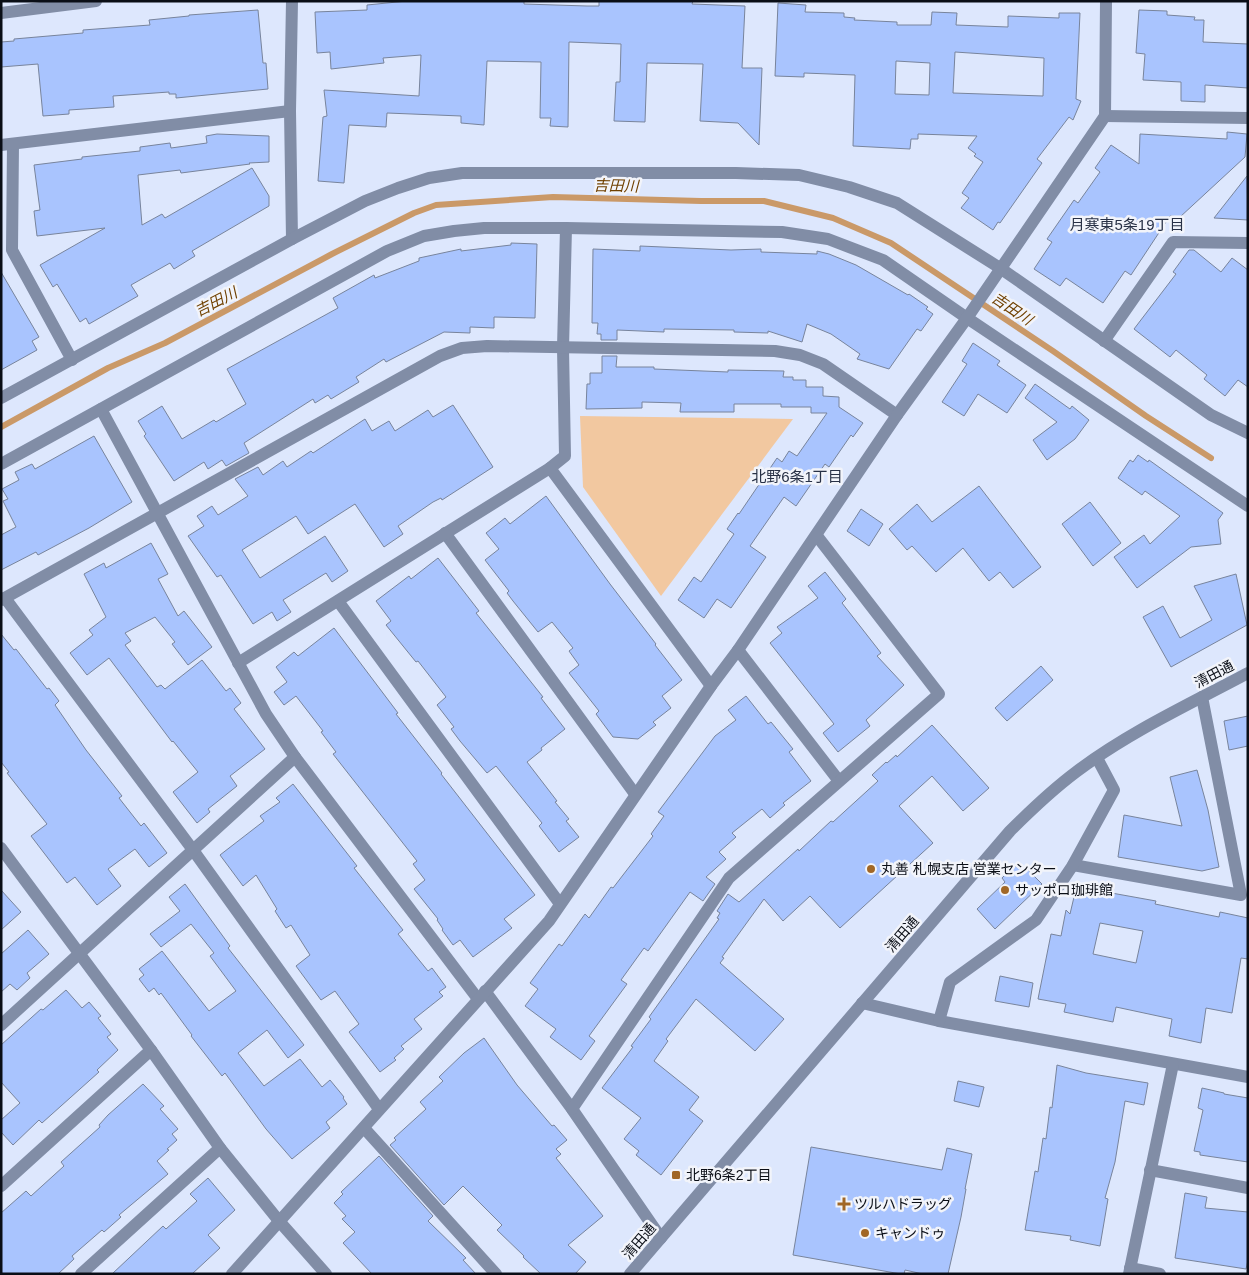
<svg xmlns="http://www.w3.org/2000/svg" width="1249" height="1275" font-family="Arial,'Noto Sans JP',sans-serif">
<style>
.green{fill:#f2c8a0}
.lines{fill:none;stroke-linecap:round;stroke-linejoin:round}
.stream{stroke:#ca9968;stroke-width:6}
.building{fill:#a9c4fe;stroke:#78849c;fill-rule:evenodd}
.minor{stroke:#818da6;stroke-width:12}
.tertiary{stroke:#818da6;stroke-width:12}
.poi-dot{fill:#a16726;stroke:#f2f4fa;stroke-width:2}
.labels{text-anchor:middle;stroke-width:5;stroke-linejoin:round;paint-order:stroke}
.street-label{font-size:14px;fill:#0a0e16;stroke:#f2f4fa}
.poi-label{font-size:14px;fill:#0a0e16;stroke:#f2f4fa;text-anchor:start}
.water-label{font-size:15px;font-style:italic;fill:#6f4000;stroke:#f2f4fa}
.neighbourhood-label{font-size:15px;fill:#283146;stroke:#f2f4fa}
</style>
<rect width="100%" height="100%" fill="#dde7fd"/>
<polygon class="green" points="580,416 793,419 661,596 583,487"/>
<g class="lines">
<polyline class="stream" points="1,427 108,368 165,343 332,254 414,213 436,205 553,197 701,201 764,201 833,218 891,243 1053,351 1146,416 1211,458"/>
</g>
<g class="building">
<polygon points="407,1 524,1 524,4 587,6 599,6 599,1 693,1 692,4 745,6 742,68 762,68 759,145 738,123 700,121 703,64 647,63 645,122 614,121 616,82 620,82 621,44 569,42 568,127 550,126 551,118 540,118 541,62 487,61 484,125 461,123 461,116 387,113 386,127 349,125 344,183 318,181 323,117 327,116 324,90 419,96 421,55 383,58 384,63 331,69 330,52 317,53 315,12 367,10 367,5"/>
<path d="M778,3L806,5L805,12L844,13V17L855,18L854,20L897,22V25H931L932,12L957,13L956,25L1008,27V16L1059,18V13H1080L1076,99L1081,101L1073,120L1069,117L1037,159L1042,163L1000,223L998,222L993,230L961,208L969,198L962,193L983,162L974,156L976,154L968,148L977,136L918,134V139H911L910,149L853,146L855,75L804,73V77L775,76ZM955,52L1044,58L1043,96L953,93ZM896,61L930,63L929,95L895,94Z"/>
<polygon points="258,10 263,63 266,63 268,89 176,98 176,94 169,94 169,92 113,96 114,107 69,110 69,114 43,116 38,64 1,67 1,42 14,41 14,39 83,33 83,30 150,25 149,20 189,16 189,15"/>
<polygon points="1139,10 1167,11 1167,15 1195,17 1194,20 1204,20 1203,42 1248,44 1248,88 1205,85 1205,102 1181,101 1181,82 1143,80 1145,54 1136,53"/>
<polygon points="1227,132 1247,134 1245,157 1180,217 1170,216 1131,275 1125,271 1103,303 1066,278 1060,286 1034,269 1052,242 1047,239 1074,200 1078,203 1100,172 1095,168 1111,145 1139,164 1140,134 1227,139"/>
<polygon points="217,134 269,136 269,162 249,163 250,164 181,173 180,170 138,175 142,225 162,214 165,218 252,168 269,196 269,206 192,251 195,256 174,269 170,263 131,285 138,296 89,324 86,318 80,322 57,284 53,287 40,265 105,228 37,236 34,211 40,210 34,165 82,159 82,157 140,151 140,147 170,143 171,148 207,143 206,136"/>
<polygon points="1247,176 1248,220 1214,218"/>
<polygon points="511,243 537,244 535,318 494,317 494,328 470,327 470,333 444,332 386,362 384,359 356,377 359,382 331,399 328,395 315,403 313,399 244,443 249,453 226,466 222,460 208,469 204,462 174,481 144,436 146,434 138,421 162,406 182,439 214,420 216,422 246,404 227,369 338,308 333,298 374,275 375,278 419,261 419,258 461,249 461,251 511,245"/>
<polygon points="640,246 731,250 761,249 761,252 817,254 817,251 829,254 856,265 908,295 909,294 928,307 926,309 933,314 921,331 917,329 889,369 857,359 860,354 831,334 807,324 802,342 768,331 768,333 734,332 734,330 664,329 664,332 617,330 617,340 601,340 601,334 597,334 598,323 592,323 593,249 640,251"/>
<polygon points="1189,250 1194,250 1221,272 1232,258 1248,270 1248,387 1238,380 1225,396 1204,379 1207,375 1176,350 1170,357 1134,329 1176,274 1173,272"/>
<polygon points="1,272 39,337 32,341 37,350 1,370"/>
<polygon points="973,343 1000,361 997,365 1026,385 1007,413 978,394 964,416 942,402 967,364 962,361"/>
<polygon points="602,356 617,356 616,367 654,367 654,369 728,372 728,370 784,371 783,377 793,377 793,380 806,380 806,387 823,387 823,396 839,397 839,407 863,423 853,437 851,435 829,467 825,464 796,506 784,497 750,546 766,557 731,608 717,599 704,618 678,600 694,577 701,582 734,534 727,529 738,513 739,514 777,458 782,462 789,451 797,456 827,413 811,413 811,407 781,407 781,404 734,404 734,412 680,412 681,403 642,402 642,408 586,409 587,384 590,384 590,373 602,373"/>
<polygon points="1035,384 1070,409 1072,406 1089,420 1075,439 1047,460 1033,440 1057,422 1025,398"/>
<polygon points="453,405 493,467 442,500 441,498 433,502 398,526 403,534 384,547 355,504 308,534 296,516 242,550 260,578 325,536 348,571 332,582 326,573 283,600 291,612 277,621 272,612 253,624 221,575 217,577 188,536 204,526 197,516 212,506 218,515 248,496 235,479 258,467 263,475 283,461 287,467 311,451 313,453 365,419 372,431 389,421 395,431 428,410 433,417"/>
<polygon points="94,436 132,502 89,528 38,555 36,552 1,570 1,535 16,527 3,501 8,499 2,489 19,480 15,472 32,464 35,469"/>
<polygon points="1138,455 1148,462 1149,460 1223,513 1218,520 1221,544 1191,547 1137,588 1114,557 1144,535 1150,544 1180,516 1145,491 1142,495 1118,478 1130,460 1133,462"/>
<polygon points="979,486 1041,567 1013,588 1000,572 989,581 963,548 936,572 912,546 907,550 889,529 917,504 932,522"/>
<polygon points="546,496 610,584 656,644 655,645 682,680 662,696 671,708 653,722 656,725 638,739 613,737 596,714 599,711 569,673 579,665 569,651 573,648 552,622 538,632 513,601 507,593 509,591 485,560 499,549 486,533 505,518 510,524"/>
<polygon points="1090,502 1121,543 1093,566 1062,524"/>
<polygon points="861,509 883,524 869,546 847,531"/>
<polygon points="151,543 168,574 158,579 178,616 184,611 212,647 188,665 172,644 175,642 155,617 125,633 131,641 125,645 157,687 161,685 165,689 202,660 226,691 230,688 241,703 234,709 265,749 230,776 237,786 208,809 210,812 197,823 173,792 198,772 173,741 172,742 109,658 87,675 70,653 93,635 89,630 106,617 84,574 104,563 106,568"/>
<polygon points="438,558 479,611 476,613 543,697 541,698 565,729 541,748 542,750 527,762 557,801 555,802 569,819 566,821 579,837 559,852 539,826 542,823 496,766 487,773 460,741 451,729 454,727 437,705 446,697 418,661 416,662 386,625 391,621 376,601 409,576 411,579"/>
<polygon points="825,572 846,599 842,603 881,653 877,656 904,685 866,720 870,726 838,752 823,733 834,724 770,643 782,633 777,627 818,598 808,586"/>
<polygon points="1236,574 1247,625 1171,667 1143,617 1163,606 1180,638 1212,620 1194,586"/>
<polygon points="334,628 398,713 396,714 442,773 441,774 535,895 504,919 512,928 473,957 460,940 453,945 442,930 443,929 437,920 438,919 414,889 425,880 413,864 417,861 333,754 336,752 321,732 323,731 296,696 284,705 274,692 287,682 276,667 294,652 298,656"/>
<polygon points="1,634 14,650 16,649 47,689 49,688 59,701 55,705 86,750 122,796 119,798 141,826 144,823 167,853 149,867 135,849 108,869 121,886 97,905 75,877 67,883 31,836 47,824 7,773 9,772 1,762"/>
<polygon points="1041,666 1053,680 1007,721 995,708"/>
<polygon points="746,696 768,724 771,722 793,749 789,752 811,781 783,803 785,805 770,818 762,809 732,833 736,837 719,852 726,859 706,877 715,884 703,901 690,892 648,951 644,948 621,980 627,984 589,1036 595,1041 581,1060 550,1037 556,1029 525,1006 538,989 530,983 559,944 562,946 585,914 589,918 611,887 613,888 653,836 651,834 664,816 658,812 715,736 736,720 728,710"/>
<polygon points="1248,716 1248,746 1229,750 1224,721"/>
<polygon points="932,725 989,788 963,811 932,776 899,806 933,843 840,928 810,896 783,921 764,899 722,957 724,958 720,963 784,1019 755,1051 696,999 666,1039 668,1041 654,1061 699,1097 689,1110 703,1121 661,1175 636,1155 639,1151 624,1139 641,1118 602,1088 633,1047 631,1046 651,1019 649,1017 719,919 717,918 720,913 717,911 728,894 739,902 798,849 799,851 831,821 833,822 878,781 872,775 886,762 887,763 896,755 897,757"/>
<polygon points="1197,770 1208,810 1219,867 1202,871 1118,857 1124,815 1182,826 1170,777"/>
<polygon points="293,784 357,866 354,868 403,930 398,934 428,971 432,968 446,987 439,992 443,996 414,1019 422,1029 401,1046 404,1049 394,1058 396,1060 380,1072 349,1032 359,1024 335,991 321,1000 296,966 310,955 291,925 286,928 275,911 277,909 256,875 243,886 220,855 264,821 260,816 280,802 276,798"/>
<polygon points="1014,866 1028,870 1042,884 995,929 977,909 1005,882 1002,878"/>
<polygon points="185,884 230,946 228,948 304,1045 288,1058 267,1030 238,1053 264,1086 300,1059 322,1087 330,1080 344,1097 343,1098 347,1104 326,1122 330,1128 292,1159 266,1129 225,1073 222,1076 191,1036 192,1035 161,993 159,995 154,988 149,992 139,979 144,975 139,969 162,951 209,1011 236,991 210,956 214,953 191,924 161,947 150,934 180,911 169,897"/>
<path d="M1082,885L1106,889V892L1156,901L1155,904L1219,917L1220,912L1248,918V959L1241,958L1232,1013L1206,1008L1201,1043L1169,1036L1172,1019L1116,1007L1113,1022L1064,1012L1066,1004L1038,999L1051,934L1061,936L1066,910L1070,914L1074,897L1080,898ZM1100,923L1143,931L1136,963L1093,954Z"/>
<polygon points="1,890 21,912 1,930"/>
<polygon points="28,930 49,954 27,973 30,978 17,990 10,984 1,992 1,954"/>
<polygon points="1000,976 1033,983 1029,1007 995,1001"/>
<polygon points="66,990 82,1008 89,1002 101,1016 98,1018 111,1034 107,1037 118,1050 97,1070 99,1072 42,1123 39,1120 13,1145 1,1132 1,1120 20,1103 1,1082 1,1045 41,1009 43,1010"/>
<polygon points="484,1038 517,1085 552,1126 554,1125 567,1140 556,1149 561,1154 556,1158 603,1216 568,1245 586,1262 575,1274 541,1274 523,1257 524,1256 497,1230 502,1225 463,1186 444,1205 390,1145 396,1140 394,1138 426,1109 420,1102 443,1081 439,1077 464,1053"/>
<polygon points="1057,1065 1086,1073 1148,1083 1144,1105 1125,1101 1115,1162 1105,1198 1108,1199 1100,1246 1070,1240 1071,1236 1025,1230 1035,1171 1038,1172 1043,1138 1046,1139 1050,1107 1052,1108"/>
<polygon points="958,1081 984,1087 979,1107 954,1101"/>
<polygon points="143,1084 164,1106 160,1109 178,1129 172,1134 177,1140 167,1149 169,1150 157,1161 168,1174 119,1215 121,1217 104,1232 102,1230 72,1256 74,1259 58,1274 1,1274 1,1213 26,1191 31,1196 64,1166 61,1162 100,1127 99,1125 108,1115"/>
<polygon points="1202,1088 1224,1093 1224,1094 1248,1098 1248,1162 1200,1155 1200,1152 1194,1151 1203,1110 1198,1108"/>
<polygon points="811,1147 942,1170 947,1148 972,1154 965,1189 966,1189 961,1217 948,1274 923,1274 905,1270 904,1274 901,1274 793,1255"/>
<polygon points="379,1156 433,1216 428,1221 466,1258 463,1260 476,1274 372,1274 343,1243 355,1232 342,1219 346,1216 334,1203 343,1194 341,1192"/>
<polygon points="208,1178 235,1210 208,1235 220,1248 192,1274 112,1274 163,1226 166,1229 197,1201 190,1194"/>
<polygon points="1185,1193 1207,1197 1205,1208 1248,1212 1248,1260 1246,1269 1175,1258"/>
</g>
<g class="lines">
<g class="minor">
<polyline points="1,13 96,1"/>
<polyline points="1105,116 1248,118"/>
<polyline points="13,144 12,250 72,360"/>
<polyline points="1,145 290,111"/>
<polyline points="566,228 563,348 565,456 550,468 711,686"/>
<polyline points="292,239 290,111 292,1"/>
<polyline points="1104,341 1173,242 1248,243"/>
<polyline points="1,398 292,239 365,201 398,188 429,178 462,173 736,173 799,175 849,187 897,203 1000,268 1211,415 1248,433"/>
<polyline points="101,409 266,714 295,757 478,999"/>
<polyline points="1,464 387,251 424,236 454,231 484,228 566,228 782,232 828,239 883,260 967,318 1248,506"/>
<polyline points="445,533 635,794"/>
<polyline points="5,598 193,850 379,1109"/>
<polyline points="1,600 440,356 462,348 487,346 775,351 800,355 823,364 897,415"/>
<polyline points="338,601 560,904"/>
<polyline points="738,650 839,781"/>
<polyline points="238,663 550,468"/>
<polyline points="1,848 151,1050 220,1148 279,1221 326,1274"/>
<polyline points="1073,865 1241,895 1202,697"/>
<polyline points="485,991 572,1109 661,1238"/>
<polyline points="862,1003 939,1021 1248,1077"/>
<polyline points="939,1021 950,982 1036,920 1073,865 1114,790 1097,758"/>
<polyline points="1,1025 295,757"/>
<polyline points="572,1109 729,878 939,694 817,536"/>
<polyline points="364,1128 496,1274"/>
<polyline points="1150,1170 1248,1188"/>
<polyline points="1,1186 151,1050"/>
<polyline points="1130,1268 1160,1274"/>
<polyline points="81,1274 220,1148"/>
<polyline points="232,1274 549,921 711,686 738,650 897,415 967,318 1105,116 1106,1"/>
<polyline points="1129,1274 1173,1064"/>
</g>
<path class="tertiary" d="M630,1274L1010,831C1031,810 1052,790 1076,772C1129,732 1190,704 1248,673"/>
</g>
<g class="poi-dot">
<circle cx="871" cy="869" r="5"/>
<circle cx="1005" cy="890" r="5"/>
<rect x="671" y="1170" width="10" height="10" rx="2.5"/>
<path d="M841.5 1196.5h5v5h5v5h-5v5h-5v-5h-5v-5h5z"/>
<circle cx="865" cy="1233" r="5"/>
</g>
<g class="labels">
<g class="street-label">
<text transform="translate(1214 674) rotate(-28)" y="5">清田通</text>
<text transform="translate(902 934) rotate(-49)" y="5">清田通</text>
<text transform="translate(639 1241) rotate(-49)" y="5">清田通</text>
</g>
<g class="poi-label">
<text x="881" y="874">丸善 札幌支店 営業センター</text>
<text x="1015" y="895">サッポロ珈琲館</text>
<text x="686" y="1180">北野6条2丁目</text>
<text x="854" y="1209">ツルハドラッグ</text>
<text x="875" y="1238">キャンドゥ</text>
</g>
<g class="water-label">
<text transform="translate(616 186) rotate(1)" y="5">吉田川</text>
<text transform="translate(216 302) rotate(-27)" y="5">吉田川</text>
<text transform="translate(1012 309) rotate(34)" y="5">吉田川</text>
</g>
<g class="neighbourhood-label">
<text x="1127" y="230">月寒東5条19丁目</text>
<text x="797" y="482">北野6条1丁目</text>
</g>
</g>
<rect width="1249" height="1275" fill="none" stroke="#0a0e16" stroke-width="5"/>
</svg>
